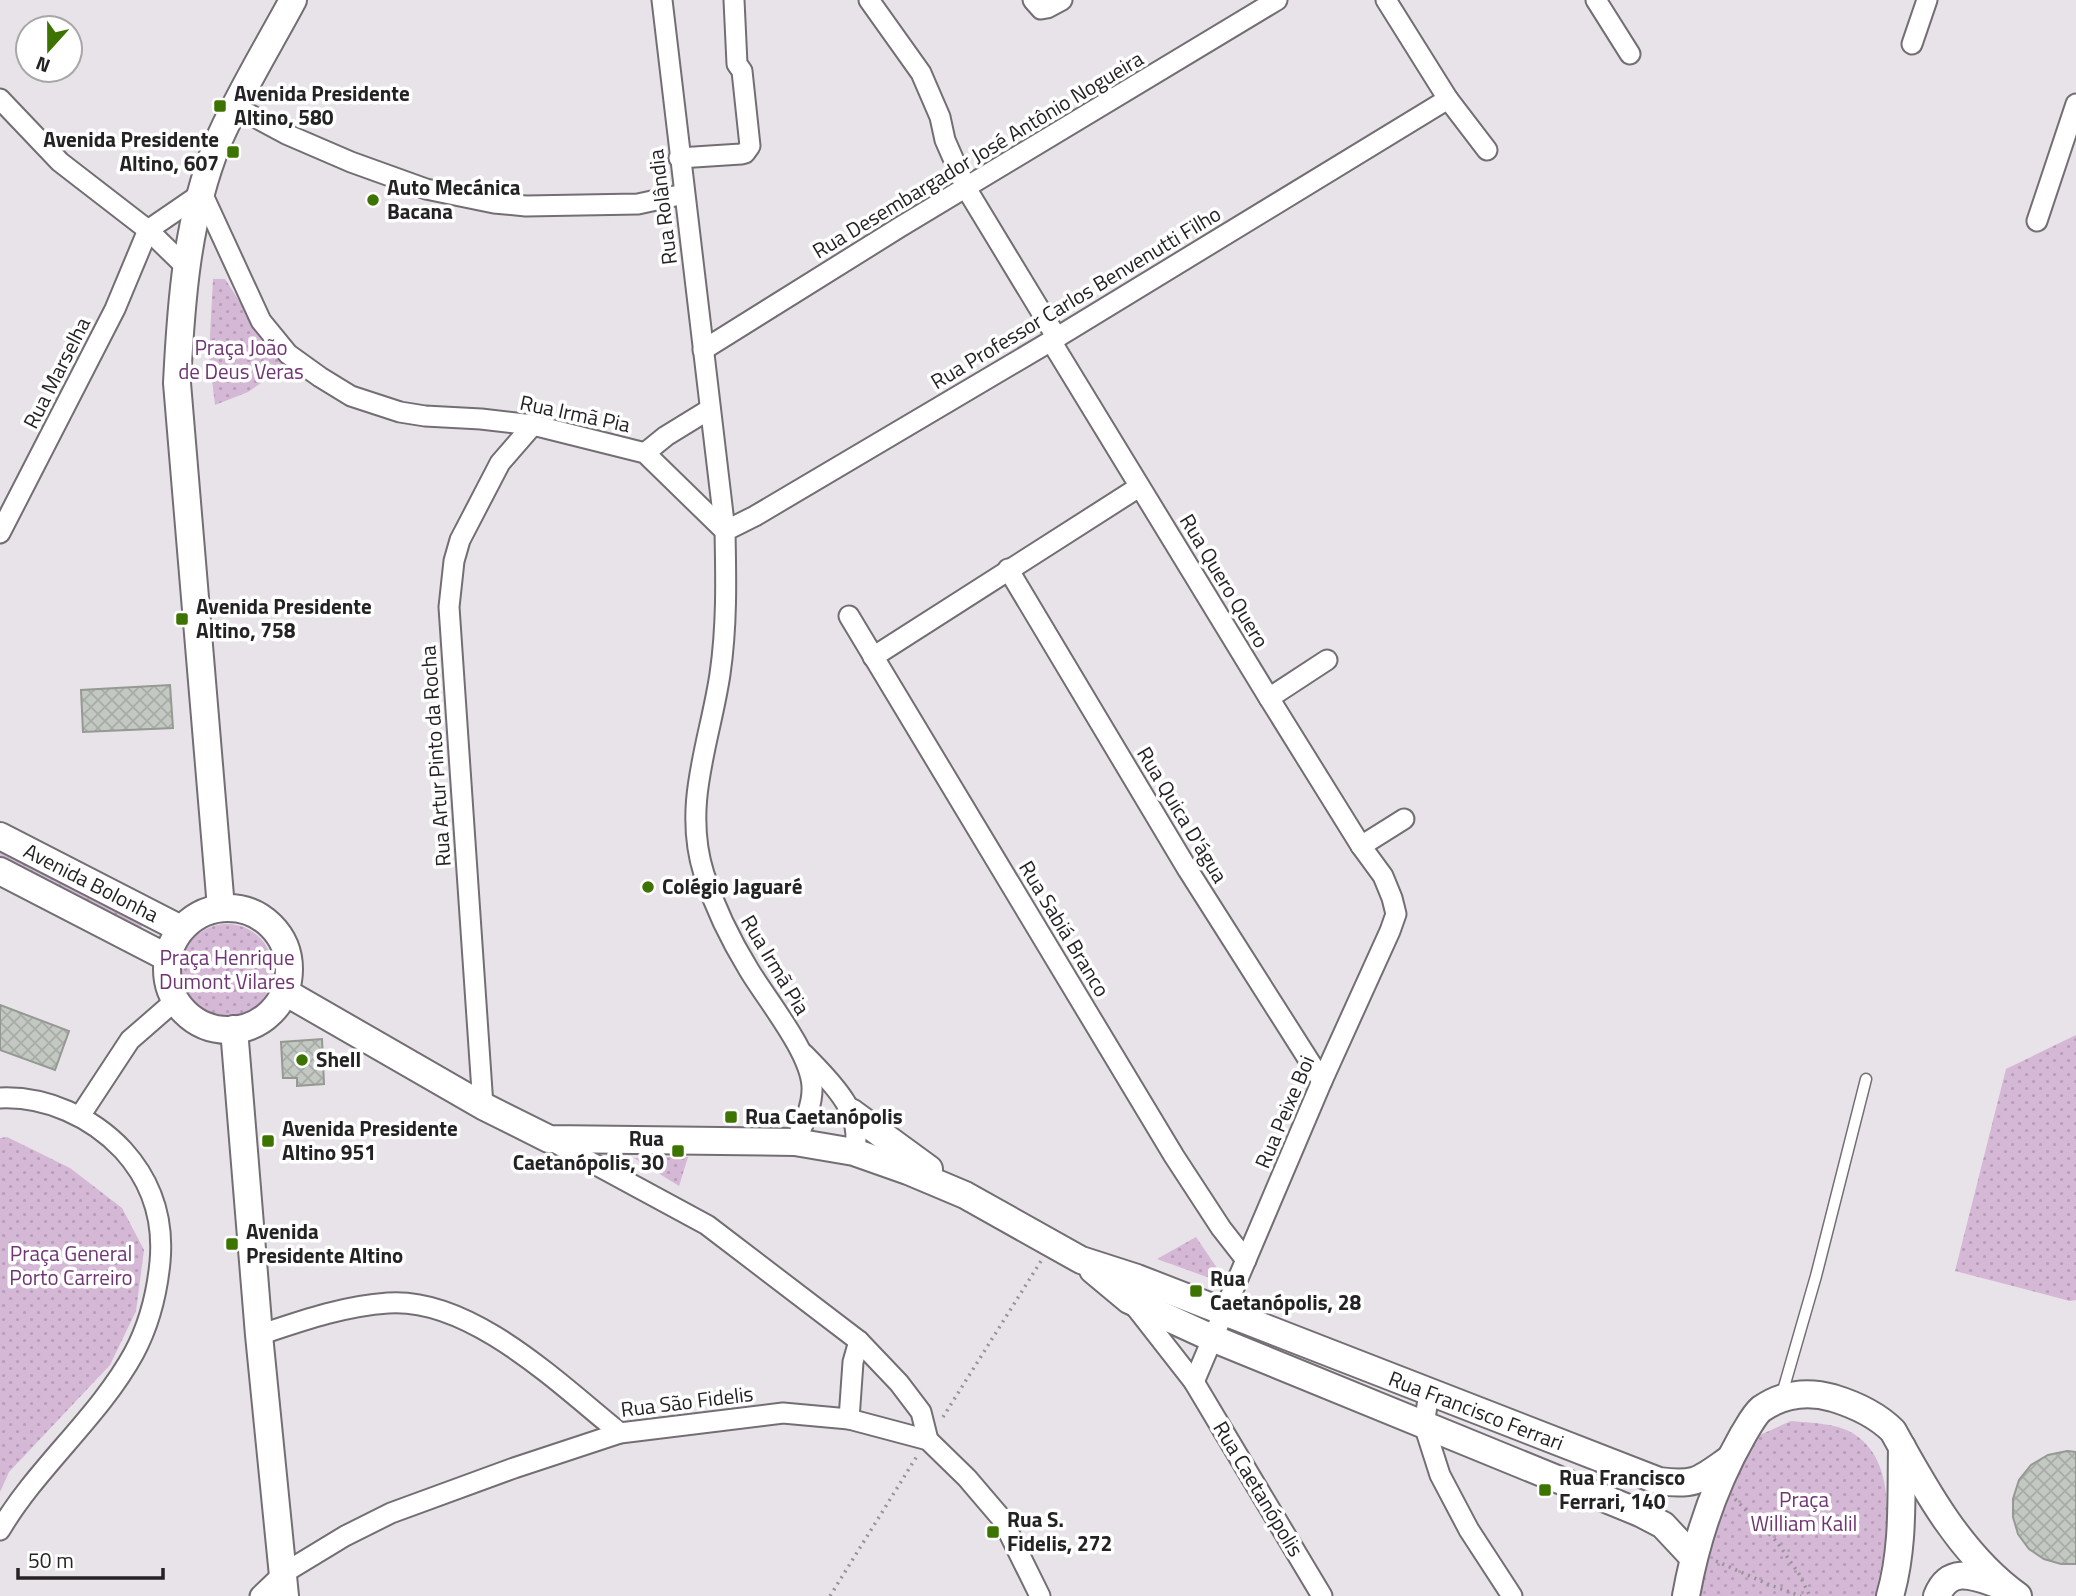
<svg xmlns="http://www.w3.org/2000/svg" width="2076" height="1596" font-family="'Titillium Web',sans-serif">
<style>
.green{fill:url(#green-dots)}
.building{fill:url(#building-cross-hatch);stroke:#959993;stroke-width:2}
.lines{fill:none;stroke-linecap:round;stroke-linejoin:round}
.lane-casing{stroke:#736e73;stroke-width:13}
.street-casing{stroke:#736e73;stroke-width:23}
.secondary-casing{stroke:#736e73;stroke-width:30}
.path{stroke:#979497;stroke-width:3.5;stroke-dasharray:2 5;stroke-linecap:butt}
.lane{stroke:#fff;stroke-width:10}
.street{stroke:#fff;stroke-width:19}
.secondary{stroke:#fff;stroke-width:26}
.poi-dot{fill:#3d7300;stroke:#fff;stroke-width:2.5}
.labels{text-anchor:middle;stroke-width:7;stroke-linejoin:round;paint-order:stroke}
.poi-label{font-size:21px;font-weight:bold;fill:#242224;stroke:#fff;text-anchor:start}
.street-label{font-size:21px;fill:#242224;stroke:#fff}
.park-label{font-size:21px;fill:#703574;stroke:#fff}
</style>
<defs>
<pattern id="green-dots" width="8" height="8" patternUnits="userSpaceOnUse" patternTransform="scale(1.75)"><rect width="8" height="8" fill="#d5b7d6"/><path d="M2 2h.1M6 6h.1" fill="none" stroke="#b79db8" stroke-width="1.8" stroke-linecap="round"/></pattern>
<pattern id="building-cross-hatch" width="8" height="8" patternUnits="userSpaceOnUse" patternTransform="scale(1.75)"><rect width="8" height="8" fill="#c4c8c2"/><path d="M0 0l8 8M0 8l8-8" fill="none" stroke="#a8aca7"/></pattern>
</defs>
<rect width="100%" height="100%" fill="#e8e3e8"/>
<g class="green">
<polygon points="213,279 225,279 271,350 287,365 248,392 215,405 209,355"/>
<polygon points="0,849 143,923 140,930 0,858"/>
<circle cx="227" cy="970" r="46"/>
<polygon points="2076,1035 2076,1300 2070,1301 1955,1271 2006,1069"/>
<polygon points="7,1137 70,1168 122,1208 144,1250 136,1311 110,1365 9,1472 0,1492 0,1138"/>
<polygon points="688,1157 679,1186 634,1158"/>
<polygon points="1196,1237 1217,1268 1215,1275 1207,1277 1157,1259"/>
<path d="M1791,1421C1811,1423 1837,1423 1854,1434C1903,1465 1886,1549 1875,1596H1695L1734,1463L1760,1435Z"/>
</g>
<g class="building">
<polygon points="170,685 173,728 83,732 81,690"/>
<polygon points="0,1005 69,1031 55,1070 0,1050"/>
<polygon points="322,1039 324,1084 297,1086 297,1078 283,1078 281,1042"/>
<polygon points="2067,1451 2076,1452 2076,1564 2061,1564 2044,1559 2029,1549 2018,1534 2013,1517 2013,1499 2019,1480 2031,1465 2048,1455"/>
</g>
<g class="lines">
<defs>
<polyline id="lane" points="1782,1394 1816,1276 1866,1079"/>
<g id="street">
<polyline points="662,0 725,531 755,516 1051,341 1448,99"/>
<polyline points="869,0 921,73 940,117 945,140 966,188 1057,338"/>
<polyline points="1033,0 1041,9 1047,8 1062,0"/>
<polyline points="1386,0 1448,99 1487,150"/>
<polyline points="1596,0 1630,54"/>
<polyline points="1912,44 1927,0"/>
<polyline points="0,99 60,162 148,230 186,267"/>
<polyline points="236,107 286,134 351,162 426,189 494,203 526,206 638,204 684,194"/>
<polyline points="679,158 741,154 745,153 750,146 742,71 737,64 734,0"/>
<polyline points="2037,221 2076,104"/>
<path d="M148,230L202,193L261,321L288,354L320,377L351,396L400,412L425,416L481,419L533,425L645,453L725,531C726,579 727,626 720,674C710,742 682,804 704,874C715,908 730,939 749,970C767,1000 810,1052 812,1086C813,1106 803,1125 795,1142"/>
<polyline points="1051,341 1269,698 1361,846 1383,876 1392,898 1396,914 1390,931 1322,1081 1194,1382"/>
<polyline points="703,350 900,227 1277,0"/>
<polyline points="645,453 666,436 710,409"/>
<polyline points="0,533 115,309 148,230"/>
<polyline points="1008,569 1188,870 1322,1081"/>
<polyline points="849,616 1174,1156 1221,1228 1246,1260"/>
<polyline points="873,657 1139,487"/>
<polyline points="1269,698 1327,660"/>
<polyline points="1361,846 1404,819"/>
<path d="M804,1054C829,1080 865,1112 854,1152"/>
<path d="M0,1098C46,1096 92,1117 123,1150C152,1182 164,1219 160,1262C157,1293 149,1325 134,1353C99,1417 37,1467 0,1530"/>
<polyline points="483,1106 449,607 454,561 460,540 500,463 533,425"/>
<polyline points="80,1116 130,1040 176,1000"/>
<polyline points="550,1140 707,1225 859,1341 899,1383 921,1412 928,1440"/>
<polyline points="1133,1304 1194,1382 1322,1596"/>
<path d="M259,1335C301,1321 343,1306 388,1303C471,1297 559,1384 620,1433"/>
<polyline points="1429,1393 1424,1425 1440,1475 1469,1530 1512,1596"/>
<polyline points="849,1419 853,1362 859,1341"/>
<polyline points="260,1596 284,1573 345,1536 391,1513 514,1468 620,1433 783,1413 849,1419 928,1440 967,1478 1002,1519 1040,1596"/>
</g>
<g id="secondary">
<polyline points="0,836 181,929"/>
<polyline points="0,871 168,958"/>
<circle cx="228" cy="969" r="61"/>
<path d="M221,908L177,383C181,302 187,218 218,142C238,95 269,45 293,0"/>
<path d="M285,992L483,1106L549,1139L795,1142L854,1152L908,1171L965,1195L1081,1260L1137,1278L1659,1481C1695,1486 1700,1480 1728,1460"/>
<polyline points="234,1029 259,1335 285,1596"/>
<polyline points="851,1112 929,1169"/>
<polyline points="1093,1270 1129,1300 1212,1338 1640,1513 1663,1525 1693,1557"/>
<path d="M1686,1596C1696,1540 1715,1484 1743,1435C1748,1427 1754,1415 1761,1409C1783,1394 1808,1391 1833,1398C1856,1405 1876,1414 1893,1431C1926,1491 1962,1556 2018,1596"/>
<path d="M1890,1596C1904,1548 1901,1497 1902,1447"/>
<path d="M1937,1596C1950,1563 1978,1578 2003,1586"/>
</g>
</defs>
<use href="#lane" class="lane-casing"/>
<use href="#street" class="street-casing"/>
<use href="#secondary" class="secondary-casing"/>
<g class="path">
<polyline points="943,1417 1041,1261"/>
<polyline points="1735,1499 1777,1542 1799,1574 1810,1596"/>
<polyline points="1716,1561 1770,1585 1801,1596"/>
<polyline points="830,1596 917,1456"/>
</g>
<use href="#lane" class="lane"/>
<use href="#street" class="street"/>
<use href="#secondary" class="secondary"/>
</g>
<g class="poi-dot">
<rect x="213" y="99" width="14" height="14" rx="3.5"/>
<rect x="226" y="145" width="14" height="14" rx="3.5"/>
<circle cx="373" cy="200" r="7"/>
<rect x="175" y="612" width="14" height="14" rx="3.5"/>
<circle cx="648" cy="887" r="7"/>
<circle cx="302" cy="1060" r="7"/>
<rect x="724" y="1110" width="14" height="14" rx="3.5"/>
<rect x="261" y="1134" width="14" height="14" rx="3.5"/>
<rect x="671" y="1144" width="14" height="14" rx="3.5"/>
<rect x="225" y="1237" width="14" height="14" rx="3.5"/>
<rect x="1189" y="1284" width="14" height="14" rx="3.5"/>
<rect x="1538" y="1483" width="14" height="14" rx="3.5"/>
<rect x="986" y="1525" width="14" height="14" rx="3.5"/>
</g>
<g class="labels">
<g class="poi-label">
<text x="234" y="101">Avenida Presidente<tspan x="234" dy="24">Altino, 580</tspan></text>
<text x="219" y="147" text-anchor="end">Avenida Presidente<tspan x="219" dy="24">Altino, 607</tspan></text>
<text x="387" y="195">Auto Mecánica<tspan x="387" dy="24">Bacana</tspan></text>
<text x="196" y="614">Avenida Presidente<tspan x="196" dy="24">Altino, 758</tspan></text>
<text x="662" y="894">Colégio Jaguaré</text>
<text x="316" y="1067">Shell</text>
<text x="745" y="1124">Rua Caetanópolis</text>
<text x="282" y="1136">Avenida Presidente<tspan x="282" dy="24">Altino 951</tspan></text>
<text x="664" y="1146" text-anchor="end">Rua<tspan x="664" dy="24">Caetanópolis, 30</tspan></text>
<text x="246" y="1239">Avenida<tspan x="246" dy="24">Presidente Altino</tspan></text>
<text x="1210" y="1286">Rua<tspan x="1210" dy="24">Caetanópolis, 28</tspan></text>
<text x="1559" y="1485">Rua Francisco<tspan x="1559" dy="24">Ferrari, 140</tspan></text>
<text x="1007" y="1527">Rua S.<tspan x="1007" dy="24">Fidelis, 272</tspan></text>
</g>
<g class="street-label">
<text transform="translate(978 155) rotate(-31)" y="7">Rua Desembargador José Antônio Nogueira</text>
<text transform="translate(663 207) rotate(-97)" y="7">Rua Rolândia</text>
<text transform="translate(1076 298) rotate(-31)" y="7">Rua Professor Carlos Benvenutti Filho</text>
<text transform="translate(57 373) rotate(-63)" y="7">Rua Marselha</text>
<text transform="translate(575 414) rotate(12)" y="7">Rua Irmã Pia</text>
<text transform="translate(1224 581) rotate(59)" y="7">Rua Quero Quero</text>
<text transform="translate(436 756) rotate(-94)" y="7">Rua Artur Pinto da Rocha</text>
<text transform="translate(1182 815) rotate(59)" y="7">Rua Quica D'água</text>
<text transform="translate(91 883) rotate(27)" y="7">Avenida Bolonha</text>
<text transform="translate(1064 929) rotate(59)" y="7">Rua Sabiá Branco</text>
<text transform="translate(775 965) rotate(59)" y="7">Rua Irmã Pia</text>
<text transform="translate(1285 1112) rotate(-67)" y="7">Rua Peixe Boi</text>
<text transform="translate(687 1402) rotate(-7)" y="7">Rua São Fidelis</text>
<text transform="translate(1476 1411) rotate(21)" y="7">Rua Francisco Ferrari</text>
<text transform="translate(1258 1489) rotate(59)" y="7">Rua Caetanópolis</text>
</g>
<g class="park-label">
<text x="241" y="355">Praça João<tspan x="241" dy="24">de Deus Veras</tspan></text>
<text x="227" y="965">Praça Henrique<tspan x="227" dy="24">Dumont Vilares</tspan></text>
<text x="71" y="1261">Praça General<tspan x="71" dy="24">Porto Carreiro</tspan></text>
<text x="1804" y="1507">Praça<tspan x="1804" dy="24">William Kalil</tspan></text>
</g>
</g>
<g transform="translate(49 49) rotate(201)"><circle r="33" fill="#ffffff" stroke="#a7a7a7" stroke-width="2"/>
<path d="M0-5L12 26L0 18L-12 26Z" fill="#3d7300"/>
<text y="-10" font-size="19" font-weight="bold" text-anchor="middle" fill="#242224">N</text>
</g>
<path d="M18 1568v10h145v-10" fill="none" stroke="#242224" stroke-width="3.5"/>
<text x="28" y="1568" font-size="21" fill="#242224" stroke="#ffffff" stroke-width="5" paint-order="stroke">50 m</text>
</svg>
